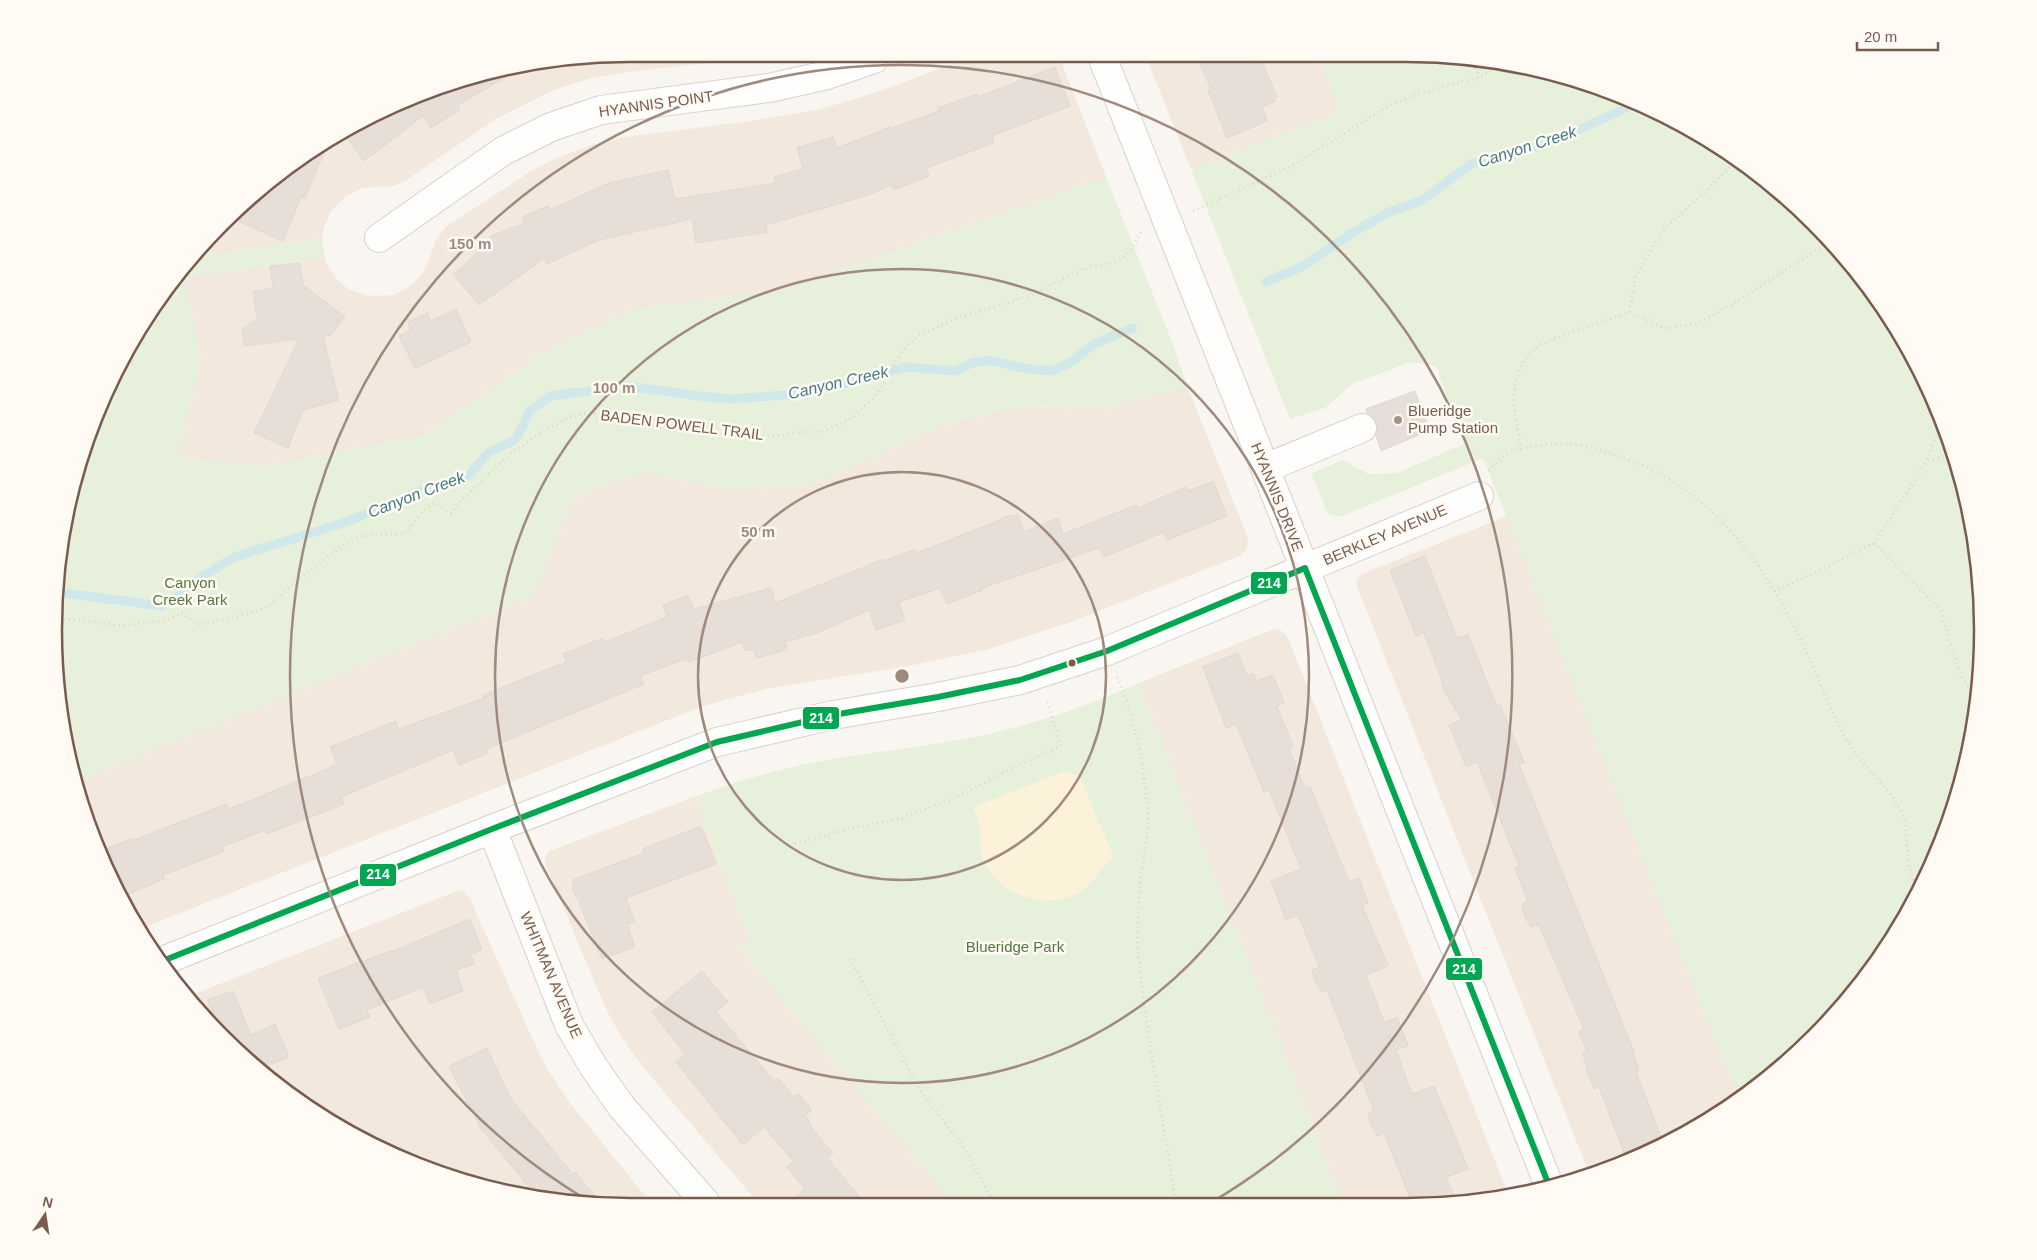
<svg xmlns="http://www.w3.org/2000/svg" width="2037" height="1260" font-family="Arial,sans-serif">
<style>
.residential{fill:#f2e8de}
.green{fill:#e7f0db}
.sand{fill:#fbf2d9}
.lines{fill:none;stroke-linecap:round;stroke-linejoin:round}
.stream{stroke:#d0e8ea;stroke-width:9}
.building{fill:#e6ded7;stroke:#e2d8d2}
.minor-casing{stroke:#d7d1cb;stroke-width:30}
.path{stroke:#dcd5d0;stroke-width:3;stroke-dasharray:1 4;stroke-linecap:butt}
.minor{stroke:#fefefd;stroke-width:28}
.bus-1-casing{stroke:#fffaf3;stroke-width:10}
.bus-1{stroke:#00a651;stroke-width:6}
.ring{fill:none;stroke:#9f8a7d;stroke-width:2.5}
.poi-dot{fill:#a69286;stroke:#fffaf3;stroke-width:2}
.bus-dot{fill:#7a5c4d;stroke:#fffaf3;stroke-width:2}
.labels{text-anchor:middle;stroke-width:5;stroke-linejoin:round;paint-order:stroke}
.street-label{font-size:15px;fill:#7a5c4d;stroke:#fffaf3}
.poi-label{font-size:15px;fill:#7a5c4d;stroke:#fffaf3;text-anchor:start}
.park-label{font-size:15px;fill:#537a41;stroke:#fffaf3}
.water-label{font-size:16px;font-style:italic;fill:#437c86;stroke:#fffaf3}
.rim{fill:none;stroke:#7a5c4d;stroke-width:2.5}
.centre{fill:#9f8a7d;stroke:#fffaf3;stroke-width:2.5}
.ring-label{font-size:15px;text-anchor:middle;font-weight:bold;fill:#9f8a7d;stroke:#fffaf3;stroke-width:5;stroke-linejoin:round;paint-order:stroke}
.line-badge{stroke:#fffaf3;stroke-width:2}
.badge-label{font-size:14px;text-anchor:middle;font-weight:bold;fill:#fff}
</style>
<rect width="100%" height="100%" fill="#f9f5f0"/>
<g class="residential">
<polygon points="555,59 743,59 628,72 589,79 554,90 496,119 402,183 393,186 362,188 346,196 330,212 324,228 322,239 195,256 222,223 279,173 375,113 445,84"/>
<polygon points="964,59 1060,59 1106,177 787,288 635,309 546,351 423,435 267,466 177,456 201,362 184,278 324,258 335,277 348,289 370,296 393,295 408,288 421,276 427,266 436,240 446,227 536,168 564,155 595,144 625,137 751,121 817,110 881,91"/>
<polygon points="1147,59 1320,59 1340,112 1191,169"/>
<polygon points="1187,386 1248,538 1247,548 1242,555 1071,622 989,649 904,667 770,688 703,706 140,929 84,815 76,781 533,596 574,498 643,472 731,490 810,485 947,424 1020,407 1105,409"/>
<polygon points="1507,516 1738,1098 1695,1129 1589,1173 1356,584 1358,578 1364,573"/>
<polygon points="1274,629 1282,631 1288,638 1508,1194 1445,1205 1344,1205 1139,683"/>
<polygon points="694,797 751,942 738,947 953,1203 757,1202 648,1073 628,1047 611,1019 597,988 546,866 545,858 548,852 552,850"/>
<polygon points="460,890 465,892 469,897 542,1060 566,1098 650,1202 555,1201 410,1162 279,1087 222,1037 189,996"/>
</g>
<g class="green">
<polygon points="1320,59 1482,59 1627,98 1758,173 1840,250 1906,342 1953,444 1978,555 1982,667 1964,779 1924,885 1864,981 1787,1063 1738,1098 1483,458 1340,517 1330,515 1327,511 1311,473 1343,460 1368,474 1397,473 1464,444 1436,366 1410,362 1352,384 1325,408 1290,419 1191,169 1340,112"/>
<polygon points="1106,177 1172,342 1187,386 1105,409 1020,407 947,424 811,485 731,490 643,472 574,498 533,596 76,781 59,705 54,630 59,554 84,445 151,310 195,256 322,239 325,258 184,278 201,362 177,456 267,466 423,435 546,351 635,309 787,288"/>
<path d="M1139,683L1344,1205L953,1203L738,948L751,941L694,797C732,783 771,771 811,763C875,751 939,746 1002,731C1049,719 1095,703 1139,683Z"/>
</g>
<path class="sand" d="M1066,771L1080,777L1114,858C1102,863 1095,883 1082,891C1049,911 1003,898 985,863C979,851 981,838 979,825C979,819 975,813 973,807Z"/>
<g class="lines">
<g class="stream">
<polyline points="1266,282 1303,266 1352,233 1389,212 1421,201 1471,164 1554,141 1637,103"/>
<polyline points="56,592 162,606 184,592 202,577 232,558 349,521 420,491 467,477 489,452 515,440 522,428 529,411 550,396 627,386 707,397 731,399 798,394 870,378 904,367 956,371 972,363 989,360 1027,369 1054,371 1071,362 1094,344 1133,328"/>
</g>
</g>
<g class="building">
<polygon points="1198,59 1261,59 1277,97 1274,97 1276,101 1262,107 1267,121 1227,138 1208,90 1211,89"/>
<polygon points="1055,67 1070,106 992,136 994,143 926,168 929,176 894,190 892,185 865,196 766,225 767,232 696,243 692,219 599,240 547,264 545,258 479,305 453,274 468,262 491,236 525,223 522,217 548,206 550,210 609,183 668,170 675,199 775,183 774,177 803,169 797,148 833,137 837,148 890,127 890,129 939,111 938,108 977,94 978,97"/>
<polygon points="509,69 511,74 458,105 460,109 431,128 423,116 364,161 343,133 375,113 445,84"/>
<polygon points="328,143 305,198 301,197 283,241 239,222 249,200 279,173"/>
<polygon points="300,263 303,285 345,317 331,335 323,336 339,400 303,410 288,448 254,433 299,339 244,346 242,330 257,318 253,292 273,288 270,266"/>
<polygon points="456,309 471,342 415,368 399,336 411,330 408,322 427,313 431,321"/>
<polygon points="1415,391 1430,430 1381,451 1376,435 1378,430 1377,422 1368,414 1366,409"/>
<polygon points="1213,481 1227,516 1167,540 1164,532 1104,557 1099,548 982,588 983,590 947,604 940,588 899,602 905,620 876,630 869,610 817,633 785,642 787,650 756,658 754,649 745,651 742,642 689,662 685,659 640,676 644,684 486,749 488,753 459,765 453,750 341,797 344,804 267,834 266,830 222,847 223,852 163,875 164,879 124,896 106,860 112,858 108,848 133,838 134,840 226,804 229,809 337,765 330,747 396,721 399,729 484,698 483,695 566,662 563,654 603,638 605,642 667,617 663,605 688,595 694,609 771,588 775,603 884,559 884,561 915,549 917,553 997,521 1004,517 1018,515 1024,532 1058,518 1063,534 1136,505 1138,508 1186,487 1188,491"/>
<polygon points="1425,556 1457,638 1468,635 1497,706 1500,705 1524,762 1519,764 1634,1052 1633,1053 1639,1070 1636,1072 1663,1142 1626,1158 1599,1087 1594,1089 1586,1069 1588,1068 1582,1053 1587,1051 1578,1031 1584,1029 1539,925 1531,927 1525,917 1522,904 1528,901 1515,868 1519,866 1477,762 1466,767 1449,725 1462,720 1444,691 1440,675 1424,633 1416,636 1390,570"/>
<polygon points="1238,653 1247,676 1254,673 1256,681 1273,675 1284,703 1277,706 1293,746 1289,748 1305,788 1310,786 1349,882 1359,878 1368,903 1362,905 1388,966 1366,975 1384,1022 1397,1017 1408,1046 1396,1050 1412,1094 1434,1086 1453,1131 1468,1169 1446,1177 1457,1203 1445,1205 1413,1205 1384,1133 1377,1136 1371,1125 1368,1113 1374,1111 1327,990 1321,992 1315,981 1312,970 1319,967 1298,915 1286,920 1271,881 1301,869 1269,790 1264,792 1236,724 1226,728 1203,667"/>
<polygon points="701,826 716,864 626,898 635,922 627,924 635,947 602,959 577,897 573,892 573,880 644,853 643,849"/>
<polygon points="470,919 482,950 471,955 474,964 456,970 463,991 430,1004 423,987 367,1010 370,1017 339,1029 318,978 393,950 394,951"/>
<polygon points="702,971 728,1002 716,1012 774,1081 778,1078 794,1097 799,1094 812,1110 805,1116 812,1125 810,1126 833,1153 827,1158 865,1203 789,1202 805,1189 787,1167 793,1161 764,1127 743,1145 676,1062 685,1054 652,1012"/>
<polygon points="233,991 251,1035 275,1024 289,1057 264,1067 269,1078 222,1037 205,1017 212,1012 208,1000"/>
<polygon points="487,1048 511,1099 573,1174 575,1172 600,1202 555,1201 544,1198 535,1187 531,1190 482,1130 449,1066"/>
</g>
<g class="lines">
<defs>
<g id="minor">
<polyline points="1103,59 1550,1188"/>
<polyline points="379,238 503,151 551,127 601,110 769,88 827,75 874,59"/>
<polyline points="1266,468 1362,428"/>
<polyline points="492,829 569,1025 593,1066 621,1106 705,1202"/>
<polyline points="160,962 492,829 717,742 833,715 938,697 1020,680 1107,651 1479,496"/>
</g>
</defs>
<use href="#minor" class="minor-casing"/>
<g class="path">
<polyline points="1471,59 1480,77"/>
<polyline points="1193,211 1292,166 1390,105 1414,95 1480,77 1503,64"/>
<polyline points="1629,312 1665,328 1696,324 1731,305 1831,241"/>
<polyline points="1521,450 1514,407 1515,382 1524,360 1540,344 1629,312 1636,276 1662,231 1709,188 1736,160"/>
<polyline points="1927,460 1942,421"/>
<path d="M1489,471C1493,467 1497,461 1502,457C1522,442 1574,441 1597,449C1621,457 1645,465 1667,478C1724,511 1768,573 1797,632C1816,670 1829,712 1852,748C1867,771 1890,787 1902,814C1908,826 1906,845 1908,858C1910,871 1914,883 1917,895"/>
<polyline points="1874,543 1940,609 1960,674 1977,699"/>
<polyline points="1774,591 1821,570 1874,543 1927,461 1955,454"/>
<polyline points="54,620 69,619 123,626 163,621 182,613 199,625 259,611 271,604 294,583 350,540 368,535 404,534 425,509 432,504 438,505 451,513 458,503 512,452 542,432 570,417 587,413 625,415 738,434 776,436 802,432 821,432 849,420 874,398 895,363 906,347 920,335 952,320 1029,296 1083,269 1119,261 1132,249 1141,231"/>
<polyline points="1117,677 1127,701 1141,755 1149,819 1140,881 1137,945 1146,1019 1176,1204"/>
<polyline points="795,844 848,829 903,818 961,795 1010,769 1061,746 1047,701"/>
<polyline points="850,959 920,1090 964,1148 994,1203"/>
</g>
<use href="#minor" class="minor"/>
<defs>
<polyline id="bus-1" points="160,962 492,829 717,742 833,715 938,697 1020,680 1107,651 1305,568 1550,1188"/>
</defs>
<use href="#bus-1" class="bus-1-casing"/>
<use href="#bus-1" class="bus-1"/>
</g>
<g class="ring">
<circle cx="902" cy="676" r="204"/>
<circle cx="902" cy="676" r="407"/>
<path d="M587 1200A611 611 0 1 1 1212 1202"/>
</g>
<circle class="poi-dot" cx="1398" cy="420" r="5"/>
<circle class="bus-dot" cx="1072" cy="663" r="4.5"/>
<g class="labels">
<g class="street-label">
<text transform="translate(656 104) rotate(-8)" y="5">HYANNIS POINT</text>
<text transform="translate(682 425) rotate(7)" y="5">BADEN POWELL TRAIL</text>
<text transform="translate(1277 497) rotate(68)" y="5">HYANNIS DRIVE</text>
<text transform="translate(1385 535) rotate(-23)" y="5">BERKLEY AVENUE</text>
<text transform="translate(551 975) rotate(67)" y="5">WHITMAN AVENUE</text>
</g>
<g class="poi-label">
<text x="1408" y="416">Blueridge<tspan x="1408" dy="17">Pump Station</tspan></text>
</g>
<g class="park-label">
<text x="190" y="588">Canyon<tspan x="190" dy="17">Creek Park</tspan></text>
<text x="1015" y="952">Blueridge Park</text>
</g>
<g class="water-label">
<text transform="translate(1527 146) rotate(-18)" y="6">Canyon Creek</text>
<text transform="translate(838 382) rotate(-13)" y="6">Canyon Creek</text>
<text transform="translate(416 494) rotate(-21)" y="6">Canyon Creek</text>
</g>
</g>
<path d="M0 0H2037V1260H0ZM630 62H1406A568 568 0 0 1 1974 630V630A568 568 0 0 1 1406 1198H630A568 568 0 0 1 62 630V630A568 568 0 0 1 630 62Z" fill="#fffaf3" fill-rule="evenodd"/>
<path class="rim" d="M630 62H1406A568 568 0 0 1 1974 630V630A568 568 0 0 1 1406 1198H630A568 568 0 0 1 62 630V630A568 568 0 0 1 630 62Z"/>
<circle cx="902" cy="676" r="8" class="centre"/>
<g class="ring-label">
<text x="470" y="249">150 m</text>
<text x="614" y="393">100 m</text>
<text x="758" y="537">50 m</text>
</g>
<g class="line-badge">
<rect x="1250" y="571" width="38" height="24" rx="5" fill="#00a651"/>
<rect x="802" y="706" width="38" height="24" rx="5" fill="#00a651"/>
<rect x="359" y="863" width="38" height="24" rx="5" fill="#00a651"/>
<rect x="1445" y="957" width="38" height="24" rx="5" fill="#00a651"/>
</g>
<g class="badge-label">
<text x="1269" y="588">214</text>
<text x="821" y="723">214</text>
<text x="378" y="879">214</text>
<text x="1464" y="974">214</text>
</g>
<g transform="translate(45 1215) rotate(13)" stroke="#fffaf3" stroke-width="4" paint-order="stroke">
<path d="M0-4L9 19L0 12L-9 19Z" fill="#7a5c4d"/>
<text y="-8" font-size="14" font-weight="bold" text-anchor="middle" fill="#7a5c4d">N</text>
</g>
<path d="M1857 42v8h81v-8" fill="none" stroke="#7a5c4d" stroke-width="2.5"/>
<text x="1864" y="42" font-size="15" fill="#7a5c4d" stroke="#fffaf3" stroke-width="4" paint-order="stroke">20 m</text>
</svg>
